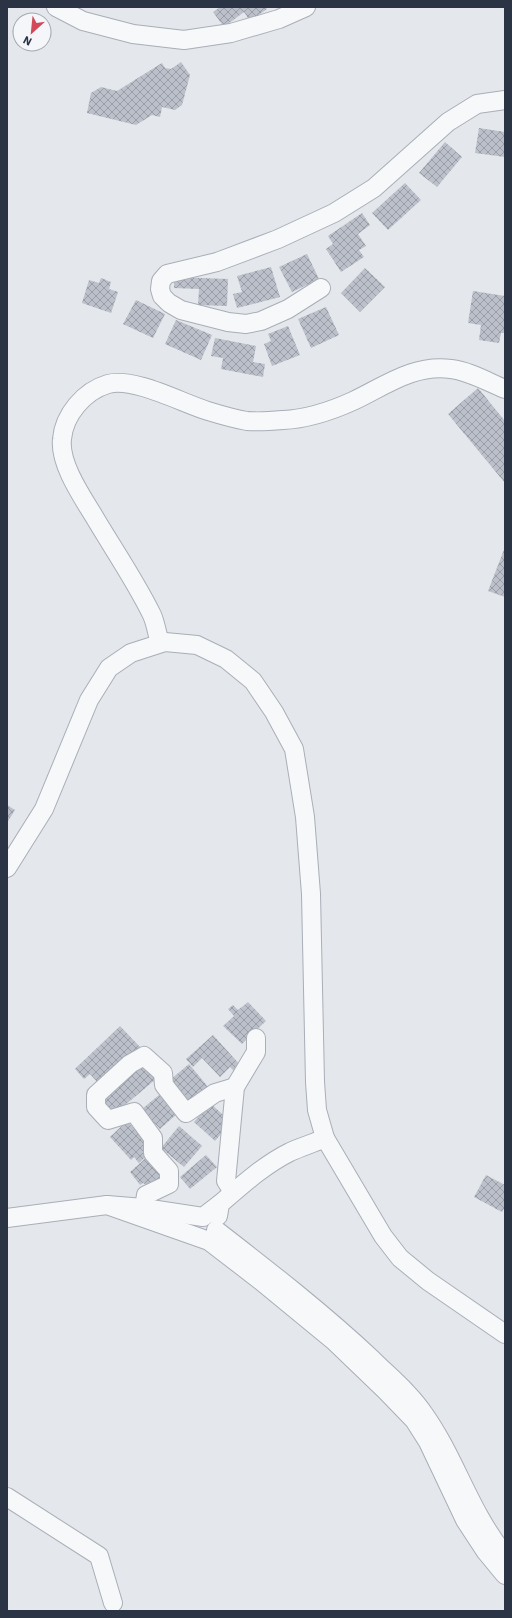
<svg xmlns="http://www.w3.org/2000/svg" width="512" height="1618" font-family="'IBM Plex Sans',sans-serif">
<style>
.building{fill:url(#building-cross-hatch)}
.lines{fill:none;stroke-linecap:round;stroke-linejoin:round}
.minor-casing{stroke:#a9aeb7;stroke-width:20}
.minor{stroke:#f7f8fa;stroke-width:18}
</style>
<defs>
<pattern id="building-cross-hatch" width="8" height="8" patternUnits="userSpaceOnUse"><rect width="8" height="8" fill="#bbc0ca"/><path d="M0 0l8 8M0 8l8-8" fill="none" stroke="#989da6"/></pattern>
</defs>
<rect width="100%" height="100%" fill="#e4e7ec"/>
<g class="building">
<polygon points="220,7 266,7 267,9 250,21 244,12 224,27 213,12"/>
<polygon points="181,62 190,75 182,105 175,110 162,107 160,117 152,115 136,125 87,113 91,93 101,87 117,91 162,63 165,68 171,69"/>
<polygon points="479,128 505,132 505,157 475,153"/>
<polygon points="445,142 462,157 437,187 419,173"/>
<polygon points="405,183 421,200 388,230 372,213"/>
<polygon points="362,213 370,225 358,234 366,246 359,250 364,257 341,272 326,249 333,244 328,236"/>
<polygon points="307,254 319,279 292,292 279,267"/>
<polygon points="271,267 280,297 237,308 233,294 242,292 237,276"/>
<polygon points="365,268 385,287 360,312 341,293"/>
<polygon points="174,277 228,279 227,306 198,305 199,289 174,288"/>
<polygon points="101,278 111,282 109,289 118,292 111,313 82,303 89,280 99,283"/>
<polygon points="473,291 505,296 505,333 501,333 499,343 479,340 481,325 468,323"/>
<polygon points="136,300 165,314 153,338 123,324"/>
<polygon points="326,307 339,335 311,348 298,319"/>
<polygon points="176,320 212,335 201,360 165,344"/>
<polygon points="288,326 300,355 272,366 264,344 271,341 268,334"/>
<polygon points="215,338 256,346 253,362 265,364 263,377 221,369 223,358 211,356"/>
<polygon points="478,388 505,421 505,483 448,414"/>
<polygon points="505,547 505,597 488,591"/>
<polygon points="7,805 15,810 7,823"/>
<polygon points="248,1002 266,1021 242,1044 223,1026 234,1016 228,1009 233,1005 238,1010"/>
<polygon points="120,1026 140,1047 100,1085 90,1074 84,1079 75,1069"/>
<polygon points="213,1035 241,1066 235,1072 230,1067 220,1077 202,1058 193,1067 186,1059"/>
<polygon points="144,1064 156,1079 112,1116 99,1101"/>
<polygon points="189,1064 209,1088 190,1103 170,1080"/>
<polygon points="159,1095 177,1114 160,1129 142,1109"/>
<polygon points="210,1103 231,1122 215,1141 194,1122"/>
<polygon points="127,1121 150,1146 148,1155 139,1163 134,1157 131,1160 110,1137"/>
<polygon points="179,1126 202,1146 184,1167 161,1148"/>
<polygon points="206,1155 217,1167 190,1189 180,1177"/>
<polygon points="147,1157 167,1180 152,1188 143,1183 140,1185 130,1172"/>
<polygon points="486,1175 505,1185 505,1207 502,1212 474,1197"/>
</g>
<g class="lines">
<defs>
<g id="minor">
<polyline points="56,7 83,21 133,34 184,40 231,33 279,19 306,7"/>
<polyline points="321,288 288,309 261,321 246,324 228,322 181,310 169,303 162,296 160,289 161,281 167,274 217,262 278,239 334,213 374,188 448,122 477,104 505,100"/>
<path d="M160,643C157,634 156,624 152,615C136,582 114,550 95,518C83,498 59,464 62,439C64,415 84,391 108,384C134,377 182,403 208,411C221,415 235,419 247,421C259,422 272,421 283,420C307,419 331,411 353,401C385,386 413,364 451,369C469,371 488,382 505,389"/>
<polyline points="7,868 44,809 89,700 109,668 131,653 165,642 197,645 226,659 253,681 274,712 294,749 305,817 311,894 315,1082 317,1110 325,1138 383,1236 400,1258 428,1281 505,1334"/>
<polyline points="233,1192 226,1181 235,1087 256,1052 256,1038"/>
<polyline points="107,1205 209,1241 261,1281 334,1341 386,1391 414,1420 428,1442 465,1520 486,1552 505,1575"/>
<polyline points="144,1208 146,1195 169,1184 169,1171 153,1153 153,1138 134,1112 108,1120 96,1107 96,1095 130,1064 144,1056 163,1073 164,1085 186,1113 215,1093 235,1087"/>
<path d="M218,1216L220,1204C242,1185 264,1165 290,1152C301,1147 314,1143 325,1138"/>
<polyline points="7,1218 107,1205 144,1208 203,1217 220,1204"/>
<path d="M216,1230C269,1271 323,1313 372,1359C390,1377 410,1393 424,1414C456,1459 469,1511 505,1555"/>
<polyline points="7,1497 99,1556 113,1603"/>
</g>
</defs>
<use href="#minor" class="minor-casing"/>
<use href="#minor" class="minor"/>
</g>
<rect width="512" height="1618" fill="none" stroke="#2b3445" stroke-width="16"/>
<g transform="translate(32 32) rotate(207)"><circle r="19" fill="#f4f6f9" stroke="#a4a8b1"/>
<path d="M0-3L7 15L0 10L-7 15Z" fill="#d1495b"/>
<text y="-6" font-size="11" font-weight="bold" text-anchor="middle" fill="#2b3445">N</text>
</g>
</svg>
